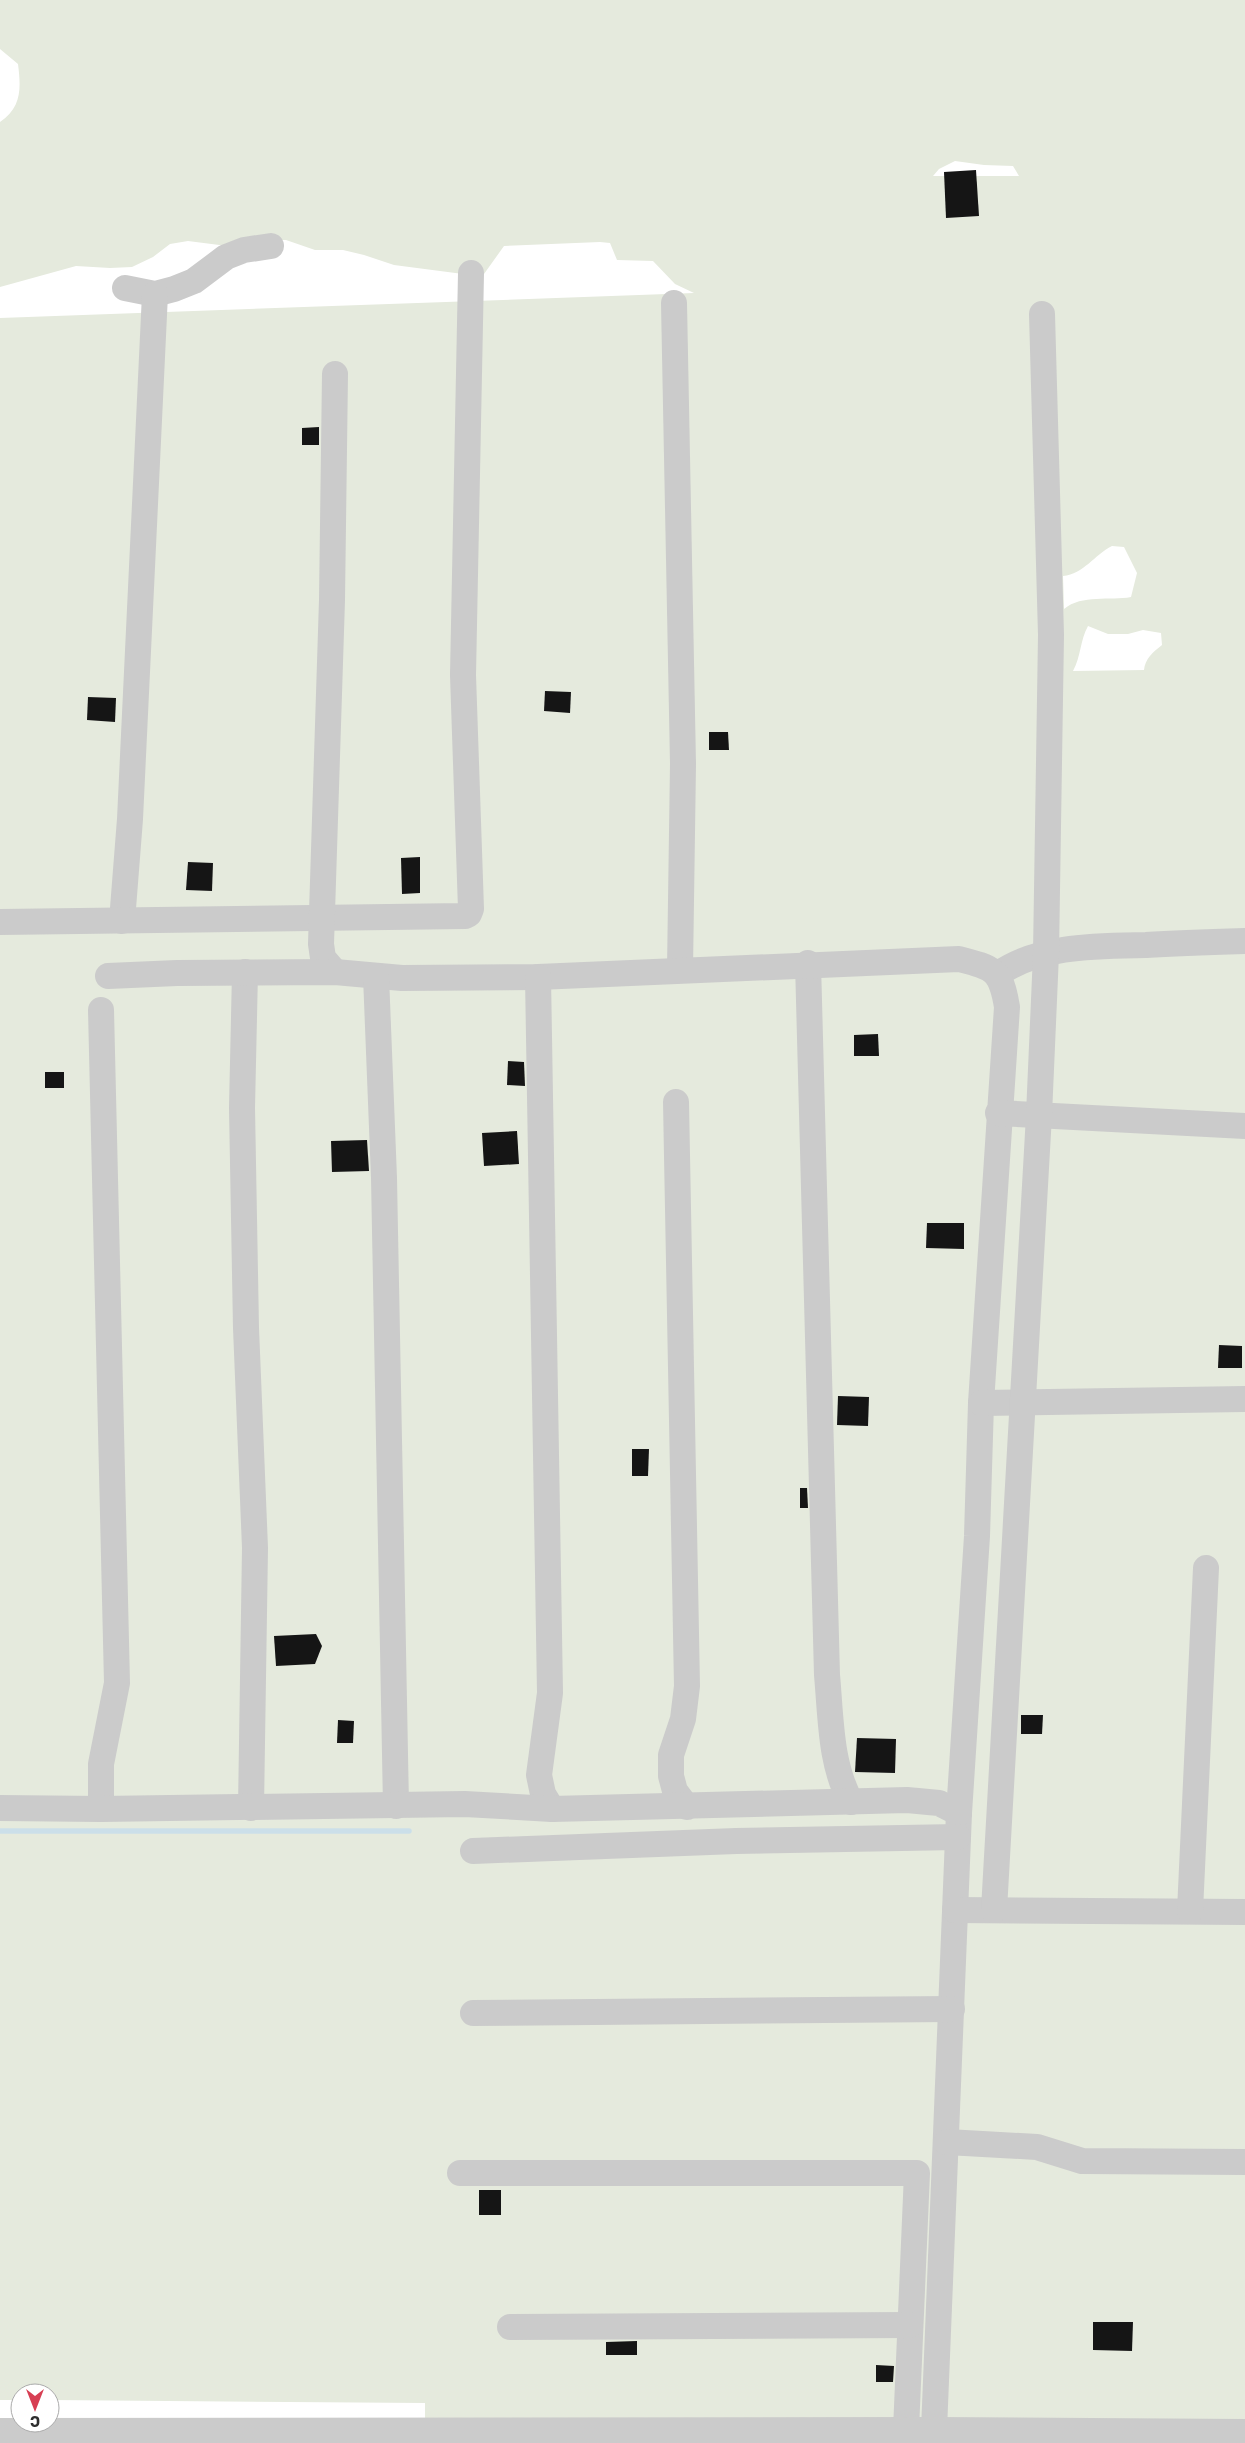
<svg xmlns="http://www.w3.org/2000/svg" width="1245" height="2443" font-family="Rubik,sans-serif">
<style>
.green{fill:#e5eadd;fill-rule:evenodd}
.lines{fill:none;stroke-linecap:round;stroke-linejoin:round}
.stream{stroke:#cbdfe9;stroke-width:5.5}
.building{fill:#151515}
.minor{stroke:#cbcbcb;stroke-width:26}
</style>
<rect width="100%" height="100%" fill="#fff"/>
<path class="green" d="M0,0H1245V2443H425V2403L50,2400V2393H20V2400H0V318L694,293L675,284L653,261L617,260L610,243L600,242L504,246L484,274H463L394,265L364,255L343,250H315L286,240H265L235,247L188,241L170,244L153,257L132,267L110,268L76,266L0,287V122C22,107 21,88 18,64L0,49ZM955,161L984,165L1013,166L1019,176H933L939,169ZM1112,546L1124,547L1137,573L1131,597C1110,601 1082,594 1064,609L1063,576C1084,574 1094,555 1112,546ZM1088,626L1108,634H1128L1143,630L1161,633L1162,645C1153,652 1145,659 1144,670L1073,671C1081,657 1080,640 1088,626Z"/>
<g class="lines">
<polyline class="stream" points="0,1831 409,1831"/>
</g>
<g class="building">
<polygon points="976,170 979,216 946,218 944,172"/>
<polygon points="319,427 319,445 302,445 302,428"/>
<polygon points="545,691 571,692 570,713 544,711"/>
<polygon points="88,697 116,698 115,722 87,720"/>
<polygon points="709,732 728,732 729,750 709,750"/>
<polygon points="420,857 420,893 402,894 401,858"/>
<polygon points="188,862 213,863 212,891 186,890"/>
<polygon points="878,1034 879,1056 854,1056 854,1035"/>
<polygon points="508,1061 524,1062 525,1086 507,1085"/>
<rect x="45" y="1072" width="19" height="16"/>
<polygon points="517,1131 519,1164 484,1166 482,1133"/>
<polygon points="367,1140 369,1171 332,1172 331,1141"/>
<polygon points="927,1223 964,1223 964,1249 926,1248"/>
<polygon points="1219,1345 1242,1346 1242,1368 1218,1368"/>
<polygon points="838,1396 869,1397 868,1426 837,1425"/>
<polygon points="632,1449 649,1449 648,1476 632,1476"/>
<polygon points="800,1488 807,1488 808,1508 800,1508"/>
<polygon points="316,1634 322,1646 315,1664 276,1666 274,1636"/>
<polygon points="1021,1715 1043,1715 1042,1734 1021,1734"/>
<polygon points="338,1720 354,1721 353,1743 337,1743"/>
<polygon points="857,1738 896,1739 895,1773 855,1772"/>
<rect x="479" y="2190" width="22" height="25"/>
<polygon points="1093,2322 1133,2322 1132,2351 1093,2350"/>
<polygon points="637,2341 637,2355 606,2355 606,2342"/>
<polygon points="876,2365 894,2366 893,2382 876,2382"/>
</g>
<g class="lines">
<g class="minor">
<polyline points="125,288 155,294 174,289 194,281 226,257 244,250 271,246"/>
<polyline points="674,303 683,764 680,969"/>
<polyline points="122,921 130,819 155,294"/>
<polyline points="0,922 465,916 469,914 471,909 463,675 471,273"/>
<path d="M808,963L827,1675C831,1718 830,1764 851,1802"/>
<polyline points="245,972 242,1108 246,1328 255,1548 251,1808"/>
<polyline points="335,972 323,958 321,944 332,600 335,374"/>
<path d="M998,974C1040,945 1096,946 1146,945C1179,943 1212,942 1245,941"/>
<path d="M108,976L177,973L335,972L402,978L538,977L959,959C994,968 1001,970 1007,1007L981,1403L977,1536L959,1813L934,2430"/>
<polyline points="376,976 384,1178 396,1806"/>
<polyline points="538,977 550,1693 539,1775 543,1794 552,1809"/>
<polyline points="101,1010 117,1683 101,1764 101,1809"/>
<polyline points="676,1102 687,1686 683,1719 671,1755 671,1776 675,1791 687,1807"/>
<polyline points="998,1113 1245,1126"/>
<polyline points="981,1403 1245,1399"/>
<polyline points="0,1808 101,1809 465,1804 552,1809 907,1800 939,1803 959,1813"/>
<polyline points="473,1851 736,1841 958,1837"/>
<polyline points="955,1910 1245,1912"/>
<polyline points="994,1910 1039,1115 1046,954 1051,635 1042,314"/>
<polyline points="1190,1911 1206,1568"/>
<polyline points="473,2013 952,2009"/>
<polyline points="947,2142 1037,2147 1082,2161 1245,2162"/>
<polyline points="460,2173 917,2173 906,2430"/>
<polyline points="510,2327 910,2325"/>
<polyline points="0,2431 934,2430 1245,2432"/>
</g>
</g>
<g transform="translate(35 2408) rotate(180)"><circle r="24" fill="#ffffff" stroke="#ababab"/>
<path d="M0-4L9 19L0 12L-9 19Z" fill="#d73f53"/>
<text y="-8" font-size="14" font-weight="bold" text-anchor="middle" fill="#2e2e2e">С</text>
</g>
</svg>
